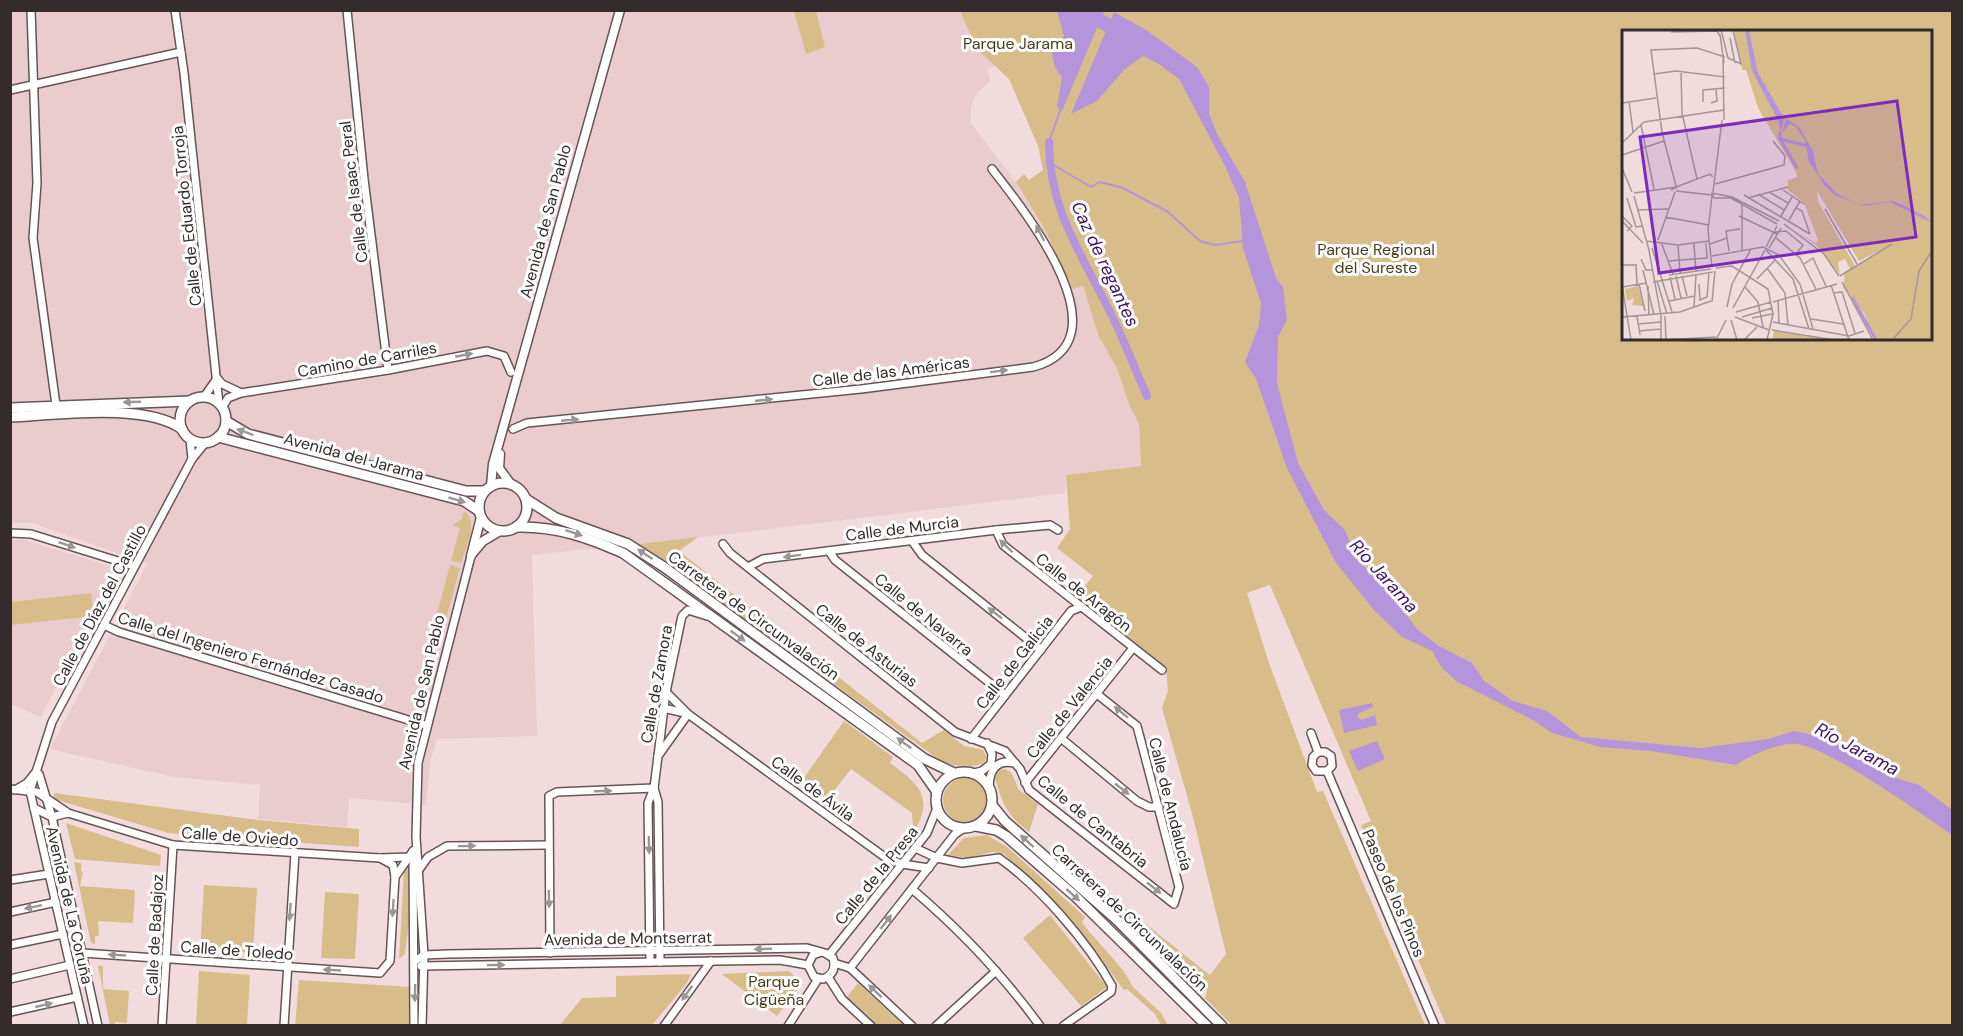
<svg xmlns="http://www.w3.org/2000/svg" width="1963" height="1036" font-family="'DM Sans',sans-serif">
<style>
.built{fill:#eaccce}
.green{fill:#d8bd8b;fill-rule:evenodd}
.water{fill:#b694dc}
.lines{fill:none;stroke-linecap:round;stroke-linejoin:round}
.stream{stroke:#b694dc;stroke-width:2}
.canal{stroke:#b694dc;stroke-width:8}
.river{stroke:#b694dc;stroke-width:14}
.minor-casing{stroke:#675556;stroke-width:10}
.tertiary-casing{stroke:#675556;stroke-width:11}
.secondary-casing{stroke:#675556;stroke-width:12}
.minor{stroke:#fff;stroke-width:7}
.tertiary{stroke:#fff;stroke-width:8}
.secondary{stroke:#fff;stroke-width:9}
.oneway{fill:#9a9696}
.labels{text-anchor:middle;stroke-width:6;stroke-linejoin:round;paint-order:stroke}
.park-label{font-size:16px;fill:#4d3b19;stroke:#fff}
.street-label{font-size:16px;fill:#342c2c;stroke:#fff}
.water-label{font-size:18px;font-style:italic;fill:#421067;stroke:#fff}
.inset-river{fill:none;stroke:#b694dc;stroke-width:3}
.inset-road{fill:none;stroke:#a59596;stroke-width:1.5}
.view{fill:#7b2cbf;fill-opacity:0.15;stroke:#7b2cbf;stroke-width:3}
.inset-edge{fill:none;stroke:#342c2c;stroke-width:3}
</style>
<rect width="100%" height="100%" fill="#f1dbdc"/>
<g class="built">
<polygon points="10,11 960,11 977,49 995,65 988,69 990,81 977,93 971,107 970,122 1016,182 1044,228 1073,289 1083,286 1099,337 1117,368 1130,407 1139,424 1141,466 1066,475 1065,493 738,533 532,555 537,736 437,739 431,759 426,805 349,798 347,827 258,819 260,785 174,777 50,749 147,564 32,523 11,523"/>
<polygon points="13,539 25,540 110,566 115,572 41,717 11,704 10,541"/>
</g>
<g class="green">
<polygon points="794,11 816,11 825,47 806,54"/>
<path d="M960,11H1952V1025H1446L1361,825L1371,821L1270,585L1247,593L1270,666L1317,792L1323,791L1425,1025H1232L1205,998L1207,991L1066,863V861L1210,975L1226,954L1193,817L1162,708L1168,691L1166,667L1077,596L1093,576L1057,548L1070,529L1066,475L1141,466L1139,424L1130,407L1117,368L1099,337L1083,286L1073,289L1044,228L1016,182L1024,174L1029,180L1043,170L1038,146L1009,79L977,49ZM1624,32H1932V339H1624Z"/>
<path d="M464,511C480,521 465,549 461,563L451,561L460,528L452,525L462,519Z"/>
<path d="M698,537L679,551L922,743L944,730L964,746L983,750L986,756L985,762C975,769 951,766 941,761L639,544Z"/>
<polygon points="450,565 460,568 445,623 438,626 434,625"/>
<polygon points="91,593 94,616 11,625 11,602"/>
<path d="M844,721L893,757L890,763C914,781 935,794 916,828L913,825L912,813L851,769L827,800L803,779Z"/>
<path d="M1005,769L1011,772L1019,790L1038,804L1029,832C1006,814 1003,805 995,778L999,770Z"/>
<circle cx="965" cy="800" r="22"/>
<polygon points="54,793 258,820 359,829 359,847 168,833 54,799"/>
<polygon points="66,823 161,855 160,866 75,859"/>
<polygon points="987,835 1007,847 1085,917 1082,922 1087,929 1123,970 1133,987 1161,1013 1168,1025 1161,1025 1155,1014 1127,989 1124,990 1071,920 1004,854 992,852 969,858 948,855 964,838"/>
<polygon points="74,862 81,863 81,871 83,872 80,886 135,890 133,923 98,921 99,936 95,936 95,944 91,943"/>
<polygon points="410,863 410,915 405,954 399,959 404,871"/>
<polygon points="204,885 257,888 253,953 200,950"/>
<polygon points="325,892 359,894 355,959 321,958"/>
<polygon points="1050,915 1107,987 1081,1006 1023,938"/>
<polygon points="98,966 103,966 103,989 129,991 127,1023 115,1022 115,1025 110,1025"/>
<polygon points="199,971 250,975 247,1025 196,1025"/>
<polygon points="789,971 797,979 798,989 777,1016 722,974"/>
<polygon points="691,974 687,983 652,1025 560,1025 582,998 616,997 616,976"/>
<polygon points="299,980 411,987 409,1025 295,1026"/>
<polygon points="858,983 903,1025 876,1025 847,997"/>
</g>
<g class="water">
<path d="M1057,11H1104L1062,111L1057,107L1062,77C1054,68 1052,60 1052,48L1058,46L1064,36Z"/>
<path d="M1114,12L1146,30L1197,67L1209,87V113L1217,134L1245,182L1276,278L1283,287L1287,320L1278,337L1277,383L1298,463L1324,510L1345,530L1357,560L1378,579L1418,630L1439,646L1472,663L1484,681L1513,701L1547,711L1581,737L1701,748L1768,739L1794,731L1814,735L1835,743L1895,778L1919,785L1952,810V835C1923,815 1827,746 1796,744C1780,742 1749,756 1736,765L1651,751L1600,747L1552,733L1533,720L1456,681L1442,668L1432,651L1402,637L1375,611L1336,563L1287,468L1256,379L1245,362L1259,325L1261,303L1243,248L1239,198L1225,166L1179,79L1159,64L1143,56L1125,69L1097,101L1071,114Z"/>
<polygon points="1372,703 1373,707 1359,713 1357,717 1362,720 1375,715 1377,725 1344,733 1339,710"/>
<polygon points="1377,741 1385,759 1358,771 1349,751"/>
</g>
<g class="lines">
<polyline class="stream" points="1061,108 1049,142 1052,164 1091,187 1100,182 1123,188 1168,212 1200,241 1215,245 1243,241"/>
<path class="canal" d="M1049,142C1049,211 1083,256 1112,316C1125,342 1135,370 1147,396"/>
<polyline class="river" points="1083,10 1122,34"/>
<defs>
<g id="minor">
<polyline points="31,10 37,183 33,238 56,405"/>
<polyline points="175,10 184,73 219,404"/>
<polyline points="347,10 364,179 388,370"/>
<polyline points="10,90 181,52"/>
<polyline points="218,379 222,384 239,392"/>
<polyline points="204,397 216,380"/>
<polyline points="222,408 228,398 241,393 388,370 487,351 504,356 511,372"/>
<path d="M513,429L527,423L861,389L1033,367C1129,341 1024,210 992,169"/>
<polyline points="190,439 192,459"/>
<polyline points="996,530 1003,545 1162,670"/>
<polyline points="10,533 31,534 134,566"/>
<polyline points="912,541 922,555 1041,650"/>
<polyline points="723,544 730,553 955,732 1005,751 1020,769 1029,790 1174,904 1179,887 1137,726 1097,694"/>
<polyline points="829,551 835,560 1005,695"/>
<polyline points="748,567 763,559 996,530 1050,525 1058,530"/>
<polyline points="104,625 119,632 425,725"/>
<polyline points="666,692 688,714 886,858 902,864 929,868"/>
<polyline points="663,708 685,713"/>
<polyline points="1311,733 1318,752"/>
<polyline points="971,739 1071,611 1081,607"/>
<polyline points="1062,739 1137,801 1149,807 1159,807"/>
<polyline points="1318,752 1313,757 1312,765 1316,771 1327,771"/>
<polyline points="1318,752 1325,752 1331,756 1332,766 1327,771"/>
<polyline points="658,756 688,714"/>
<polyline points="1327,771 1435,1026"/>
<polyline points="974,773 982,771 991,764 992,754 987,743"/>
<polyline points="39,774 52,817 98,1026"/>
<polyline points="1025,783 1133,648"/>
<path d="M989,786C990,769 997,759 1015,763"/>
<polyline points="654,788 658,802 660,962"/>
<polyline points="10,789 37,792 68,813 173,845 380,858 409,857 413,851"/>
<polyline points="15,790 27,783 36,772"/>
<polyline points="30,791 52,722 192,459 205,443"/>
<polyline points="30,791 84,1026"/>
<polyline points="34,808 52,817 68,813"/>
<path d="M915,848L937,858L962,863L999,858C1040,887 1088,942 1112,986L1111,992L1063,1026"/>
<polyline points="413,851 414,1026"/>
<polyline points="418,871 428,857 447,846 548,845"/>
<polyline points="395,877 409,857"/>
<polyline points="10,880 49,874"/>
<path d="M912,889C960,930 1003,975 1040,1026"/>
<polyline points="10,912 56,902"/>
<polyline points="10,945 63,934"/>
<polyline points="82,953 380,973 390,961 395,877 393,865 380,858"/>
<polyline points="550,953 549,796 557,792 654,788"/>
<polyline points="829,955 927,833 937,808"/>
<path d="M415,961L424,955L448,954L807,948L825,953L833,958C836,968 833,975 823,979L814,977L808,965L813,955L821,952"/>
<polyline points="650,962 648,803 654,788 666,692 682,616 688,610 707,616"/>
<polyline points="834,963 850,968 912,1026"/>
<polyline points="421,966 780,960 808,965"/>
<polyline points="850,968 955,834 964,828"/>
<polyline points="828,977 842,999 871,1026"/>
<polyline points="10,979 70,965"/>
<polyline points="10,1012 77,997"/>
<polyline points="162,1026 173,845"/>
<polyline points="284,1026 295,853"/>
<polyline points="422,1026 424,955 416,837 418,763 471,556"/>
<polyline points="664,1026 711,961"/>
<polyline points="788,1026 818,979"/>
<polyline points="936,1026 996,971"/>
</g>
<g id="tertiary">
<polyline points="500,454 499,468 510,483"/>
<polyline points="491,486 493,464 620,10"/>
<polyline points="473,553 483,541 500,531"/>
<polyline points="471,556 481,517"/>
</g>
<g id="secondary">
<circle cx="203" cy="420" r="23"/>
<polyline points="10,408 190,401"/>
<path d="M10,417C55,415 145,402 182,429"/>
<polyline points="226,421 248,434 466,491 484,491"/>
<polyline points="218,437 464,501 479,511"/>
<circle cx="503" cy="507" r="24"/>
<polyline points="526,499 556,518 628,544 664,567 925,759 954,773"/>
<path d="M516,527C556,526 587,537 623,553L918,765L937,792"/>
<circle cx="964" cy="800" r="28"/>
<polyline points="992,805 1005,821 1119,922 1222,1026"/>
<polyline points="976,826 996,830 1006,836 1076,897 1207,1026"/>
</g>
</defs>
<use href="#minor" class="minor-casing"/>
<use href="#tertiary" class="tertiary-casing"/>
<use href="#secondary" class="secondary-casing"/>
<use href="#minor" class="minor"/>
<use href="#tertiary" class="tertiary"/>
<use href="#secondary" class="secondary"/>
</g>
<defs><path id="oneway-solid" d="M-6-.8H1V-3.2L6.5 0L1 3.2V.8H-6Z" transform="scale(1.5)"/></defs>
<g class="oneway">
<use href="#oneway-solid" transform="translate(1040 233) rotate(-118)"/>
<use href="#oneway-solid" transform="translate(464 355) rotate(-11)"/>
<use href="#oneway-solid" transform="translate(999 371) rotate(-7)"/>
<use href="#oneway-solid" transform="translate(764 400) rotate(-6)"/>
<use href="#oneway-solid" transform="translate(132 402) rotate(178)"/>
<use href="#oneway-solid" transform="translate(570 420) rotate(-5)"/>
<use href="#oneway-solid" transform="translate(245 432) rotate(-160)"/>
<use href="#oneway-solid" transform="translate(457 500) rotate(17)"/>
<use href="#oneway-solid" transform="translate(574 533) rotate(18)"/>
<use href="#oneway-solid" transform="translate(67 545) rotate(18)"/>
<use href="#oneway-solid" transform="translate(1006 546) rotate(-136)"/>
<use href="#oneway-solid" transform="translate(645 554) rotate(-147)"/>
<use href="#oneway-solid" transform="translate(792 556) rotate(173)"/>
<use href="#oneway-solid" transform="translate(995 613) rotate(-142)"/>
<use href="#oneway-solid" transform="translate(738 636) rotate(36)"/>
<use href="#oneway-solid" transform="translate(1121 712) rotate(-141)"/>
<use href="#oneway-solid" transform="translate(904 743) rotate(-144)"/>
<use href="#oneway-solid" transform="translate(1122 789) rotate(38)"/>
<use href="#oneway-solid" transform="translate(603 791) rotate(-2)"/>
<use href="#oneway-solid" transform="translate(1027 841) rotate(-138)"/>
<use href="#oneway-solid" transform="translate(649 845) rotate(89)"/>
<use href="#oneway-solid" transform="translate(467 846) rotate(-1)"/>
<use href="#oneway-solid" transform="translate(1154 888) rotate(38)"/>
<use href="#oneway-solid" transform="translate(1073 895) rotate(42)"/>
<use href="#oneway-solid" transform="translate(549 899) rotate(89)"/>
<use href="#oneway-solid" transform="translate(33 907) rotate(168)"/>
<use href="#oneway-solid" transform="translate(393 908) rotate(94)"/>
<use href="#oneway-solid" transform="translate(290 912) rotate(94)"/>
<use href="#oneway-solid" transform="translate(886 922) rotate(-52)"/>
<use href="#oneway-solid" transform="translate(763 949) rotate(178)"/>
<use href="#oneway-solid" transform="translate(117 955) rotate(-177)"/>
<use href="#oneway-solid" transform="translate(496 965) rotate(-1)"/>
<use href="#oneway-solid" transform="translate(332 970) rotate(-177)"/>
<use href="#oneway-solid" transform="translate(875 991) rotate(-137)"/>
<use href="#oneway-solid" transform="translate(415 993) rotate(91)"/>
<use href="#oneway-solid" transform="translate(687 993) rotate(126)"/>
<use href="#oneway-solid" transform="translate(44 1005) rotate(-13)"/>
</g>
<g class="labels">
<g class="park-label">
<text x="1018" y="49">Parque Jarama</text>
<text x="1376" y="255">Parque Regional<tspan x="1376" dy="18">del Sureste</tspan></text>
<text x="774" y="987">Parque<tspan x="774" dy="18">Cigüeña</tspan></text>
</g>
<g class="street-label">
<text transform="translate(353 192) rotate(-97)" y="6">Calle de Isaac Peral</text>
<text transform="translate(186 216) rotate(-96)" y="6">Calle de Eduardo Torroja</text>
<text transform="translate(545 221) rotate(-75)" y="6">Avenida de San Pablo</text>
<text transform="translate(367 359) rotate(-10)" y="6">Camino de Carriles</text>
<text transform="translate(891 371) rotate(-7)" y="6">Calle de las Américas</text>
<text transform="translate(354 456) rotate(15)" y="6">Avenida del Jarama</text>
<text transform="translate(902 528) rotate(-7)" y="6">Calle de Murcia</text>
<text transform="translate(1084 592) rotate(38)" y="6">Calle de Aragón</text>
<text transform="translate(99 605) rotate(-62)" y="6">Calle de Díaz del Castillo</text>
<text transform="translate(924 614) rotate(39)" y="6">Calle de Navarra</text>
<text transform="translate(754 615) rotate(36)" y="6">Carretera de Circunvalación</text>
<text transform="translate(867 645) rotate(38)" y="6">Calle de Asturias</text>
<text transform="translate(251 657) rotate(17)" y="6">Calle del Ingeniero Fernández Casado</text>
<text transform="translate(1014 662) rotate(-52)" y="6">Calle de Galicia</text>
<text transform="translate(656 684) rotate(-80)" y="6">Calle de Zamora</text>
<text transform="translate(421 692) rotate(-77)" y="6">Avenida de San Pablo</text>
<text transform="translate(1069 707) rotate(-51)" y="6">Calle de Valencia</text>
<text transform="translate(813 788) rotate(36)" y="6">Calle de Ávila</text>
<text transform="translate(1171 804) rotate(76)" y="6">Calle de Andalucía</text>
<text transform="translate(1093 821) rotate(39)" y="6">Calle de Cantabria</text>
<text transform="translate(240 836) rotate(4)" y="6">Calle de Oviedo</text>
<text transform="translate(876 875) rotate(-51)" y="6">Calle de la Presa</text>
<text transform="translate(1394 893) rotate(67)" y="6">Paseo de los Pinos</text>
<text transform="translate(70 905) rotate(77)" y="6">Avenida de La Coruña</text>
<text transform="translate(1130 917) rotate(43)" y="6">Carretera de Circunvalación</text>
<text transform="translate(154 935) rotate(-87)" y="6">Calle de Badajoz</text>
<text transform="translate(628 938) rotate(-1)" y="6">Avenida de Montserrat</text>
<text transform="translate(237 950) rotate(4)" y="6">Calle de Toledo</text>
</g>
<g class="water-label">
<text transform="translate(1105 264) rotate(65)" y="6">Caz de regantes</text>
<text transform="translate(1384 576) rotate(48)" y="6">Río Jarama</text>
<text transform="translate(1857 749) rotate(28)" y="6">Río Jarama</text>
</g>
</g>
<g transform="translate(1622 30)">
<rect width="310" height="310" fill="#f1dbdc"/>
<path d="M112,0H310V310H253L242,283L221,258L223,242L228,239L223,229L216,232L218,245L194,215L173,201L194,213L196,210L182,173L166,160V150L175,147L174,142L136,78L124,40H120ZM195,161L237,231L273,213L233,236L196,171ZM16,256L17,259L22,276L10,275L12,268L5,271L3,259ZM152,301L208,310H150Z" fill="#d8bd8b" fill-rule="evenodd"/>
<path d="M123,0H127L136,43L162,88L159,102L156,90L130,41ZM164,88L177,97L191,121L196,144L215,164L238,175L271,171L301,185L310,193L268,172L241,176L213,165L203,156L187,132L183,110L173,96L168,94L160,103Z" fill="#b694dc"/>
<path class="inset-river" d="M158,102V109L186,116M157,107L175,138M230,267L254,310"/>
<path class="inset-road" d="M99,0L106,28L119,34L111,0M49,2L95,1L98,6M98,5L102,33M108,8L113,33M101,27L102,90M59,41L60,83L75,149M32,44L54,41L103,47M7,71L11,102M81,72V60L103,58M0,73L34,68M89,73L95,71L94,59M19,95L32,159M0,113L22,92L102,80M0,125L42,111M0,138L10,162M93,154L162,135L163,126L151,111M54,156L40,102L29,20L75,18L103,27M54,157L88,144L91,147M158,158L182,174M54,161L90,165M91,162L100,90M147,162L166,173M12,163L55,157L49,160M136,164L162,180M122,165L188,204M12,166L27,220L39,286V310M90,166L86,200L90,237M5,168L14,197L20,196M126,168L166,157M120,175V220M174,178L180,181L188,204M203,179L235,234M15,180L46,179M0,186L10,196L5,201M117,186L155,204M159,186L170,167M43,187L87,195M167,190L178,171M0,191L21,213M155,194L109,168H92L90,163L110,167L157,191M162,194L202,224L217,246M153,202L164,201L181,215L174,224M153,207L178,228L194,259M36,210L53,162M24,211L56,215L87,211M39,212L51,244M72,214L74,242M88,214L105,208M56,215L58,243M144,217L155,196M30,218L50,282M147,218L159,198M144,220L171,249L187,299M107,221L104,201L118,199M90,226L141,217L157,225L178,254L191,299M19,229L24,240H30M46,231L85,228L84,213M182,234L191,228L204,256M0,235H14L15,254M94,238L110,236L146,259L151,284L145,310M145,238L163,263L166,295M21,240L32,285M47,245L89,239M54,246L59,268M60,246L65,266M218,246L270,214M48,247L53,269M135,249L154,229M35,251L45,284M31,252L91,242M220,252L251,310M17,254L23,281M77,254L78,270L85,267L87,243M0,255L9,310M209,255L227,310M26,256L27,285M0,257L25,253M123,257L136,272L141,297M211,263L220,262L233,303M156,270L157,293M47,271L73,266M90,272L93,241M151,272L215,254M72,277L74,245M105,277L110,254L129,219M111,278L143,220M114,282L149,272M15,286L18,305M43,286L44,310M0,287L58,282L89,271M113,287L147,300M120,287L150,278M130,288L150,284M189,289L221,294M109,290L115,310M151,292L227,306L242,301M16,294L39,292M150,300L212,310M17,301L39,299M39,310L94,307M94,310L104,290M122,310L135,297M270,310L289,289L297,241L311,219"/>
<path class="view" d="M275,71L294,207L37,243L18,107Z"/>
<rect width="310" height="310" class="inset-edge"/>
</g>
<rect width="1963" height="1036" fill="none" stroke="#342c2c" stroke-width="24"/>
</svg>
